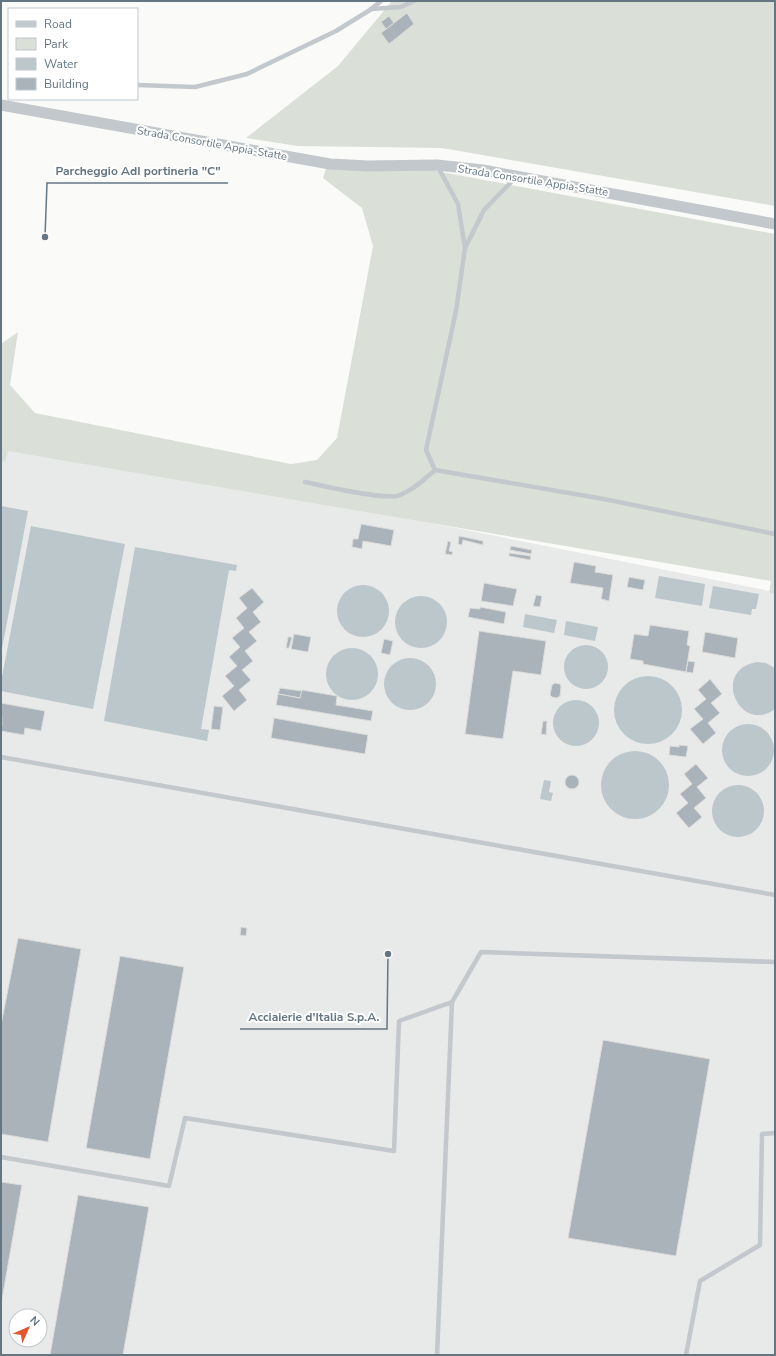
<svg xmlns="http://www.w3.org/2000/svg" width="776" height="1356" font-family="'Nunito Sans',sans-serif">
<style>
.built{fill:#e8e9e9;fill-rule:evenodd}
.green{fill:#dadfd7}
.water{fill:#bbc7cb}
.building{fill:#aab3b9;stroke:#dcdcda}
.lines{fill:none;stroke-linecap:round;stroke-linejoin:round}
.service{stroke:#c3c8cc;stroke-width:4.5}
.tertiary{stroke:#c3c8cc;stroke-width:11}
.labels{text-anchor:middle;stroke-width:4;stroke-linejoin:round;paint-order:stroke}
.street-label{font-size:11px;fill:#657683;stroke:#fff}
.leader{fill:none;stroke:#657683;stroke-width:1.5}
.callout-dot{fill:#657683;stroke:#fff;stroke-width:1.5}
.callout-label{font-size:12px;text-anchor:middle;font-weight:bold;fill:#657683;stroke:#fff;stroke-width:4;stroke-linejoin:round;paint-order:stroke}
</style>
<rect width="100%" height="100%" fill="#fafaf8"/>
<path class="built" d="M1,449L406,518L775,592V1355H1ZM16,1316H40V1340H16Z"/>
<g class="green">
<polygon points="392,1 775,1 775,206 442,148 298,146 246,138 338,66"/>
<polygon points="409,166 775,234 775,594 769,593 771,581 8,451 5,462 1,461 1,344 18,332 10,385 35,413 291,464 317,460 337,438 373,246 362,208 323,178 326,169"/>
</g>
<g class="water">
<polygon points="1,506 28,511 1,654"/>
<polygon points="31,526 125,544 93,709 1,691 1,682"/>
<polygon points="135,547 237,565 236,571 229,570 201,729 209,730 207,741 104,721"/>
<polygon points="659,576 705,584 702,606 655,598"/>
<circle cx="363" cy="611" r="26"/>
<polygon points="713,586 759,594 756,609 752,609 751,615 709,608"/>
<circle cx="421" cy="622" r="26"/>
<polygon points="525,614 557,620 554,633 523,627"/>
<polygon points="566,621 598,627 595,641 564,635"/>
<circle cx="586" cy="667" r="22"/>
<circle cx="352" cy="674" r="26"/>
<circle cx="410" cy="684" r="26"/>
<path d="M757,662L766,663L775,668V709C740,735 710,670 757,662Z"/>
<circle cx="648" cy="710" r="34"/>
<circle cx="576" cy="723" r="23"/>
<circle cx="748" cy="750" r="26"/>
<circle cx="635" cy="785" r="34"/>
<polygon points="544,780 551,781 549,792 553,793 551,801 540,799"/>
<circle cx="738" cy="811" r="26"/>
</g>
<g class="building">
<polygon points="407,13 414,24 389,44 381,33"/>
<polygon points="389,16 394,23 386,29 381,22"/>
<polygon points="361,524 394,530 391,546 363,541 362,549 352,547 353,539 358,539"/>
<polygon points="459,536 483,541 483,545 463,540 462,545 458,544"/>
<polygon points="448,541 451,542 449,551 453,552 452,555 445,554"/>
<polygon points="511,546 532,550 531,554 510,550"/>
<polygon points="509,553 531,556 530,560 509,556"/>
<polygon points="574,562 596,566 595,572 613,575 609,601 601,599 603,588 570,583"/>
<polygon points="629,577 645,580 643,590 627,587"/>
<polygon points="484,583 517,589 513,606 481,601"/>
<polygon points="252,588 264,602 253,612 261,622 249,632 257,641 245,651 253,661 242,670 251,680 239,690 247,700 234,711 222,696 234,686 225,676 237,666 229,657 240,647 232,638 244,628 236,618 247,608 239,598"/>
<polygon points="536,595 542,596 540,607 533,606"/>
<polygon points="480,607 506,612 504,624 468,617 470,608 480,609"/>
<polygon points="650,625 689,631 687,645 690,646 686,672 643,664 643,661 630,659 634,634 648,636"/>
<polygon points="479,631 546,641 541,675 513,671 503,739 465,734"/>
<polygon points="705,632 738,638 735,658 702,652"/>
<polygon points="294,634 311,637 308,652 291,649"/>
<polygon points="288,637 292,637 289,648 286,648"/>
<polygon points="384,639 393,641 390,655 381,653"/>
<polygon points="688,661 695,662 693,673 686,672"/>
<polygon points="710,679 722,694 711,703 720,713 708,723 716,733 703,744 690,729 703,719 694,709 706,699 698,690"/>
<polygon points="555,683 560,684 561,687 560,696 557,698 552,697 550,695 552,685"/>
<polygon points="280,688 302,691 300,698 278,694"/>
<polygon points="302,690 337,696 336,705 373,711 371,721 276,705 278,694 300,698"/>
<polygon points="1,703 45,711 41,731 25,728 24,735 1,731 2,724"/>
<polygon points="214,706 223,707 220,730 211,729"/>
<polygon points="274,718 368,735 365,754 271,738"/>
<polygon points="543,721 547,721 546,735 541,734"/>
<polygon points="679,745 688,746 686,757 669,755 670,746 679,747"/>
<polygon points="696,764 708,778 697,787 706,798 694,808 702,817 689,828 676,813 688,803 680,794 692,784 684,774"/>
<circle cx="572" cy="782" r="7"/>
<polygon points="241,927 247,928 246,936 240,935"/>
<polygon points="18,938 81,949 48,1142 1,1134 1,1025"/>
<polygon points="120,956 184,967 150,1159 86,1148"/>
<polygon points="603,1040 710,1059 676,1256 568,1238"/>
<polygon points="1,1182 22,1185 1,1305"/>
<polygon points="78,1195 149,1207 123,1355 50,1355"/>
</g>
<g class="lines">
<g class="service">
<polyline points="371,9 401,7 414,1"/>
<polyline points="137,85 195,87 247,74 336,31 370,10 381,1"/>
<polyline points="438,167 458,204 465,248"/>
<polyline points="516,177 484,210 465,248 456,311 426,450 435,470 604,499 775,534"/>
<path d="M305,482C324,486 386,501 400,495C414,490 424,479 435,470"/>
<polyline points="1,757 775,895"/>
<polyline points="452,1002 481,952 775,962"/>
<polyline points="1,1157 169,1186 185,1118 394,1151 399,1021 452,1002 437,1355"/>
<polyline points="686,1355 700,1281 760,1245 762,1134 775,1133"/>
</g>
<polyline class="tertiary" points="1,105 330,164 368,166 437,165 483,170 775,224"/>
</g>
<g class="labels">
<g class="street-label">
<text transform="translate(212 143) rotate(10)" y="4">Strada Consortile Appia-Statte</text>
<text transform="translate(533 180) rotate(9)" y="4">Strada Consortile Appia-Statte</text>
</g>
</g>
<path class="leader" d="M45 237L47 183H228M388 954L387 1029H240"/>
<g class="callout-dot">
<circle cx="45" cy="237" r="4"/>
<circle cx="388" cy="954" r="4"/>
</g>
<g class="callout-label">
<text x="138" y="175">Parcheggio AdI portineria "C"</text>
<text x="314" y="1021">Acciaierie d'Italia S.p.A.</text>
</g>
<rect width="776" height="1356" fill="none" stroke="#657683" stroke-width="4"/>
<rect x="8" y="8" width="130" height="92" fill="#ffffff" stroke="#c1c8cd"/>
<rect x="16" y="21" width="20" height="6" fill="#c3c8cc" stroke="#c1c8cd"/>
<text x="44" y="28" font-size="12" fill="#657683">Road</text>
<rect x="16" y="38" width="20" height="12" fill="#dadfd7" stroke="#c1c8cd"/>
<text x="44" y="48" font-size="12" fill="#657683">Park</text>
<rect x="16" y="58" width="20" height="12" fill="#bbc7cb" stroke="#c1c8cd"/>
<text x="44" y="68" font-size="12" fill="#657683">Water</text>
<rect x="16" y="78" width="20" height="12" fill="#aab3b9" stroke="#c1c8cd"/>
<text x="44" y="88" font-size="12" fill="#657683">Building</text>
<g transform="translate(28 1328) rotate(45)"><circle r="19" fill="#ffffff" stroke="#c1c8cd"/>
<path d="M0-3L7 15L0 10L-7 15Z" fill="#e4572e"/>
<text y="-6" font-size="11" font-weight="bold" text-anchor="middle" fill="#657683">N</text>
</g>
</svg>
